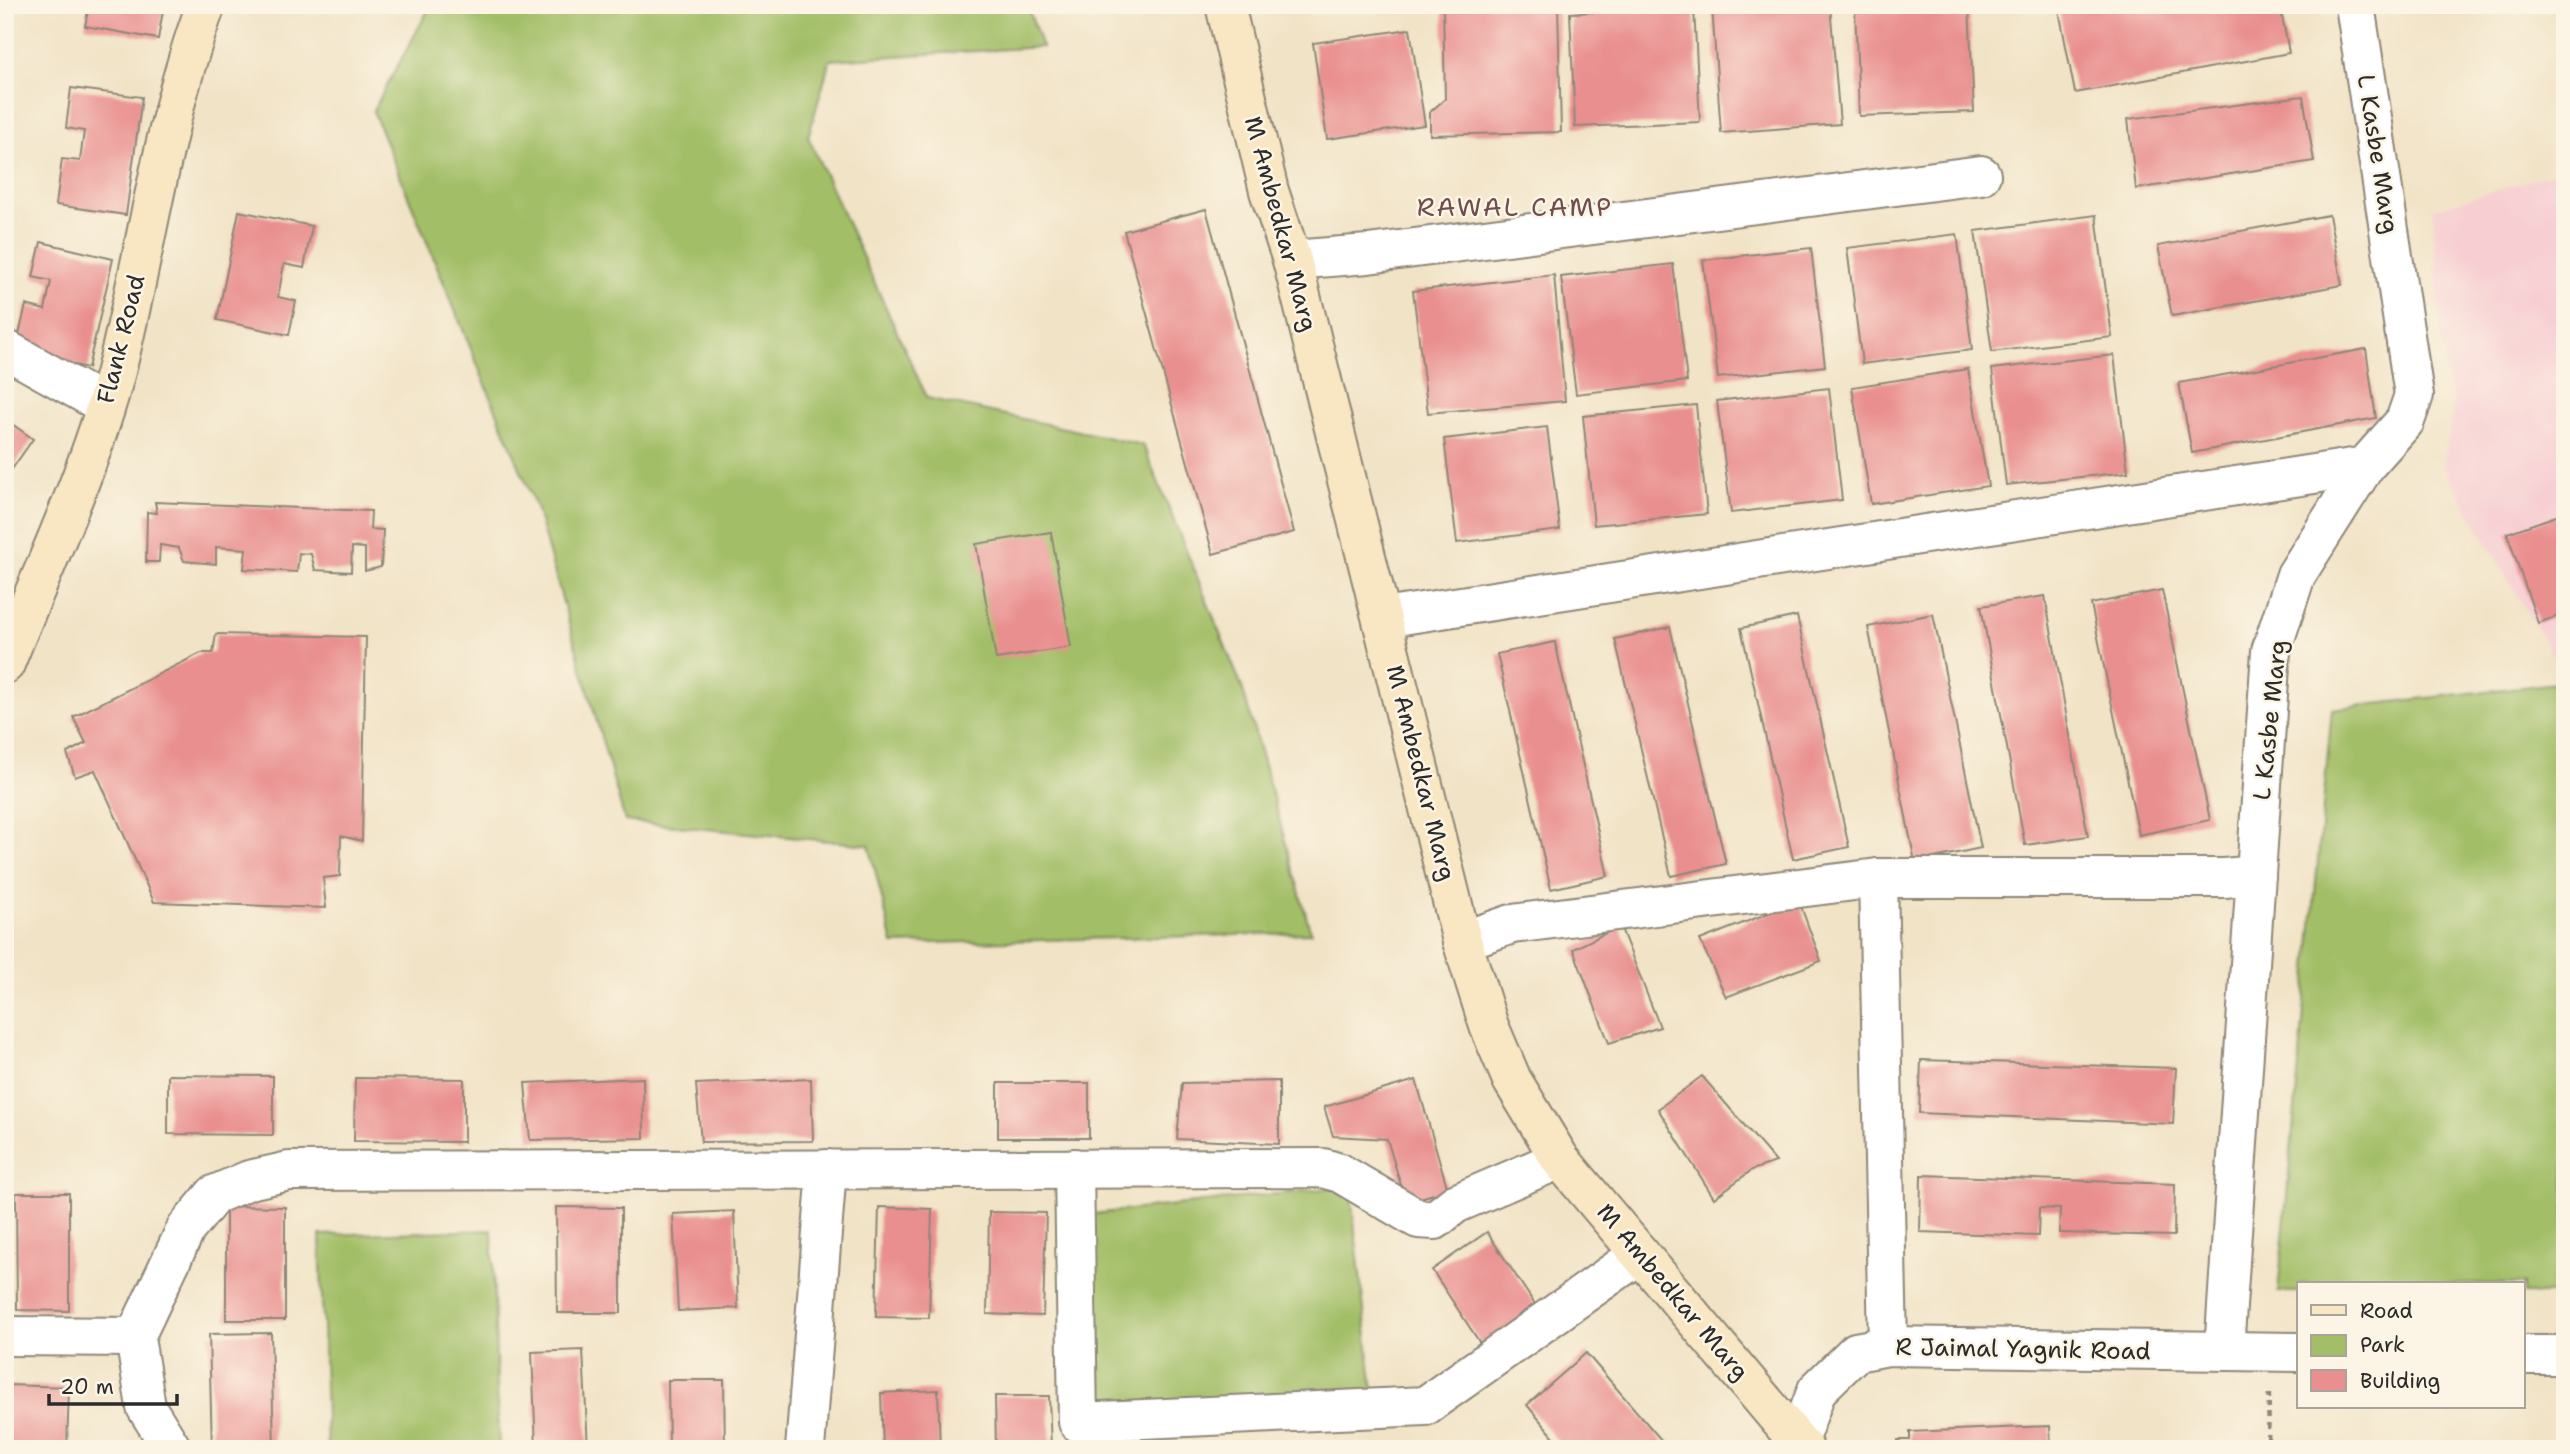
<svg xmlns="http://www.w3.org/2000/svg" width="2570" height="1454" font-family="'Shantell Sans',sans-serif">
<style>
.built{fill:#f7cfd3}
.green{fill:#a2be66;stroke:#667448;stroke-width:2}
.building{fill:#e98f8f}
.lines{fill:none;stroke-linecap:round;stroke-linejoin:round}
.street-casing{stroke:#8e8778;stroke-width:42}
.secondary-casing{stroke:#8e8778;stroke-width:42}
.path{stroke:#8e8778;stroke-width:4.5;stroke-dasharray:5 5;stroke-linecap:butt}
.street{stroke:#fff;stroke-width:38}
.secondary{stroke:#f9e7c3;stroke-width:38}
.labels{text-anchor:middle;stroke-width:5;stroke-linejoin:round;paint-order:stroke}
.street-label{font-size:24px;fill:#2b2b2b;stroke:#fcf5e5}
.neighbourhood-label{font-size:26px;letter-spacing:2px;fill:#6e4e4e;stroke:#fcf5e5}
</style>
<rect width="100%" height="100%" fill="#fcf5e5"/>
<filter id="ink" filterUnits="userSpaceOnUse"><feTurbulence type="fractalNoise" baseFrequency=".0143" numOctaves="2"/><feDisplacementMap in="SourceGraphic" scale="14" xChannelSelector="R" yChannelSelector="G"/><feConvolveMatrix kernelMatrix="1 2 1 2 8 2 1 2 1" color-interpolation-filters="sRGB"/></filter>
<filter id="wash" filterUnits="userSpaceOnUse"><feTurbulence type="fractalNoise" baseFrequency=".00686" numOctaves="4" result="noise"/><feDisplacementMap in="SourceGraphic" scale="28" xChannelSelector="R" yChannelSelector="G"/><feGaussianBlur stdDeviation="1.57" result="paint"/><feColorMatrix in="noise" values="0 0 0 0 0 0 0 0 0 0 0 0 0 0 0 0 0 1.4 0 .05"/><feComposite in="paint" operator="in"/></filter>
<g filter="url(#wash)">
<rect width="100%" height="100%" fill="#f1e3c6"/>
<polygon class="built" points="2565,170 2565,670 2561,671 2443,466 2454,406 2441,343 2433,209"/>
<g class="green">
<polygon points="431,5 1027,5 1042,47 830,60 808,137 927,398 1143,445 1242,687 1311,933 893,944 869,845 625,821 536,507 373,111"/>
<polygon points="2565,682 2565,1294 2523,1294 2523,1284 2299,1284 2299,1292 2278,1292 2332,709"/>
<polygon points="1350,1186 1374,1399 1090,1429 1066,1217"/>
<polygon points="492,1230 499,1449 327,1449 320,1235"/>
</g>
<g id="blocks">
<g class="building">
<polygon points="89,5 164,5 158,39 85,26"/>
<polygon points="1443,5 1558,5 1561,132 1430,135 1430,112 1445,99"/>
<polygon points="1737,5 1830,5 1840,124 1721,133 1712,7"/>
<polygon points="1855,5 1969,5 1974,112 1859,116"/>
<polygon points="2058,5 2280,5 2289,53 2075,93"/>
<polygon points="1694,8 1700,122 1575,127 1570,13"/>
<polygon points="1410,29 1425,125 1327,139 1313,43"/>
<polygon points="71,88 142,97 126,215 56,205 62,159 80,161 84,131 66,128"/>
<polygon points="2303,96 2314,161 2136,189 2128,119"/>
<polygon points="1206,209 1294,532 1213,554 1124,231"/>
<polygon points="239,211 312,226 304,268 284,264 278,297 296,301 289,335 217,320"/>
<polygon points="2096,215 2112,337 1992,352 1975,231"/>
<polygon points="2329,215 2342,285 2172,316 2158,246"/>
<polygon points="1957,234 1972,350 1862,364 1847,248"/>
<polygon points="41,242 113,259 88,368 15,351 26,305 45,310 51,281 33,277"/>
<polygon points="1811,248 1825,366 1718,378 1703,260"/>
<polygon points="1673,264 1687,381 1576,394 1561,277"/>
<polygon points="1554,275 1565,401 1428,413 1413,291"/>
<polygon points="2366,349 2376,418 2192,453 2179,383"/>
<polygon points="2114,355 2128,472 2006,485 1992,369"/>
<polygon points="1968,369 1988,486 1871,504 1852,387"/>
<polygon points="1829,388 1842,500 1731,513 1717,401"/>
<polygon points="1696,405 1707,514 1594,525 1583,416"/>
<polygon points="5,419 33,439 5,479"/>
<polygon points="1547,427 1560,530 1457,543 1444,439"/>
<polygon points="155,502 371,511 370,529 383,530 381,567 365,571 365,548 352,547 351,572 315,570 311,554 299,553 297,572 244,569 246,549 216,547 216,564 184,561 179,548 160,545 159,562 146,562 147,512 157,513"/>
<polygon points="2565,513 2565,614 2538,623 2507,533"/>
<polygon points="1051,532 1071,647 996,659 976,544"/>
<polygon points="2162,590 2210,820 2139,835 2091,604"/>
<polygon points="2045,596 2088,836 2025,845 1981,606"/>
<polygon points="1933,614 1981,848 1915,862 1868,627"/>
<polygon points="1797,616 1849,847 1793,859 1741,628"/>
<polygon points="1670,627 1726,864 1671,876 1615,639"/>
<polygon points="216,634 366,637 362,841 341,836 340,876 323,878 326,908 154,902 95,770 75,777 67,753 86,743 73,717 201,653 213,653"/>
<polygon points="1555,642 1608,876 1551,889 1497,654"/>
<polygon points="1799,901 1821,961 1726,997 1700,940"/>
<polygon points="1620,926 1660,1027 1609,1043 1573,949"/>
<polygon points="1921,1060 2176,1068 2173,1124 1919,1113"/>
<polygon points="168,1075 273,1076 273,1135 168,1134"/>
<polygon points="1702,1076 1776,1162 1752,1170 1714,1198 1658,1109"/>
<polygon points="355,1078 464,1079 464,1142 354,1141"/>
<polygon points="643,1078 644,1138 530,1140 525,1083"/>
<polygon points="811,1079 813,1141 701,1142 696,1084"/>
<polygon points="1416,1080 1448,1190 1406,1202 1387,1139 1333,1136 1324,1107"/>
<polygon points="1279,1081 1279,1144 1177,1139 1182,1083"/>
<rect x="998" y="1083" width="91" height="55"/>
<polygon points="1921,1175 2175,1184 2174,1236 2059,1233 2060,1209 2039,1208 2038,1236 1920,1232"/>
<polygon points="16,1193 69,1193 69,1311 17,1310"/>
<polygon points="226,1206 285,1207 285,1320 226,1320"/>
<polygon points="556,1207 621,1208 621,1313 557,1313"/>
<polygon points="879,1207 932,1209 929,1318 876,1317"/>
<polygon points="734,1211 738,1308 678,1311 673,1214"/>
<polygon points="989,1212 1046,1213 1043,1316 987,1314"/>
<polygon points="1487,1232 1542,1315 1486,1352 1432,1270"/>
<polygon points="271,1333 274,1449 212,1449 209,1334"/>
<polygon points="583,1350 588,1449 536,1449 532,1352"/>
<polygon points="1586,1353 1669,1449 1564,1449 1527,1405"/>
<polygon points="668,1380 724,1380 725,1449 669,1449"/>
<polygon points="7,1385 69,1387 67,1449 6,1449"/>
<polygon points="938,1390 940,1449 883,1449 881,1393"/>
<polygon points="995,1396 1049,1396 1051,1449 996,1449"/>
<polygon points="2050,1426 2051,1449 1898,1449 1898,1440 1910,1440 1910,1432"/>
</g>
</g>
</g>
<g filter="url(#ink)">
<use href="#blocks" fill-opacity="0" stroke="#8e8778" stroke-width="2"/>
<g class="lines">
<defs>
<g id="street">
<polyline points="1292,260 1368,254 1981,175"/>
<polyline points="5,349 105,405"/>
<polyline points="1383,618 2365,466"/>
<polyline points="1878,878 1888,1346"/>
<polyline points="1462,941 1512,924 1878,878 2224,878 2256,875"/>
<polyline points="1074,1168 1078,1422 1425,1406 1640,1254"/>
<polyline points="5,1336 135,1337"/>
<polyline points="2224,1351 2271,651 2296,575 2365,466 2405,421 2414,395 2355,5"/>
<polyline points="2523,1355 2565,1355"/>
<polyline points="1798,1441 1817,1390 1856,1352 1888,1346 2299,1352"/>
<polyline points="172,1449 146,1407 135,1337 186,1229 214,1195 249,1180 289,1171 1323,1168 1340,1173 1418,1219 1435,1220 1455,1204 1560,1159"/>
<polyline points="805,1449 827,1169"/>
</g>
<g id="secondary">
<polyline points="1225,5 1269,191 1292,260 1462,941 1489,1026 1512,1080 1560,1159 1804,1449"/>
<path d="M5,664C43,568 90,471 116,371C147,249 162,123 206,5"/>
</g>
</defs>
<use href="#street" class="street-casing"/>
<use href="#secondary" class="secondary-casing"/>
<polyline class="path" points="2268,1449 2269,1390"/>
<use href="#street" class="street"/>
<use href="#secondary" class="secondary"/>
</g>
</g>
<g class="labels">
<g class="street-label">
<text transform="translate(2378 154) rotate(81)" y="8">L Kasbe Marg</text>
<text transform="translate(1281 224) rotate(75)" y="8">M Ambedkar Marg</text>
<text transform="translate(121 339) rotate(-76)" y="8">Flank Road</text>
<text transform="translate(2270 720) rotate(-84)" y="8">L Kasbe Marg</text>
<text transform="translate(1421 773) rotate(76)" y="8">M Ambedkar Marg</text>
<text transform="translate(1673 1292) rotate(50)" y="8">M Ambedkar Marg</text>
<text transform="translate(2023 1349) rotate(1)" y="8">R Jaimal Yagnik Road</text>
</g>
<g class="neighbourhood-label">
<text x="1515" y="216">RAWAL CAMP</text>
</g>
</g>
<rect width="2570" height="1454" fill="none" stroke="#fcf5e5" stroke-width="28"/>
<rect x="2297" y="1282" width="228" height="126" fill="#fcf5e5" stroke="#a8a49b" stroke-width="2"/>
<rect x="2311" y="1305" width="35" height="10" fill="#f9e7c3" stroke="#a8a49b" stroke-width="2"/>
<text x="2360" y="1318" font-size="21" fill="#2b2b2b">Road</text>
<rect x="2311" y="1335" width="35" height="21" fill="#a2be66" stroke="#a8a49b" stroke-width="2"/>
<text x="2360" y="1352" font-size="21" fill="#2b2b2b">Park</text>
<rect x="2311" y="1370" width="35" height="21" fill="#e98f8f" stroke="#a8a49b" stroke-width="2"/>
<text x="2360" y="1388" font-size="21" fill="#2b2b2b">Building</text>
<path d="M49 1394v10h128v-10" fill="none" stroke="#2b2b2b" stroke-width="3.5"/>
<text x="60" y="1394" font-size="21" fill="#2b2b2b" stroke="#fcf5e5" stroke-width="5" paint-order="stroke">20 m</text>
</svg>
